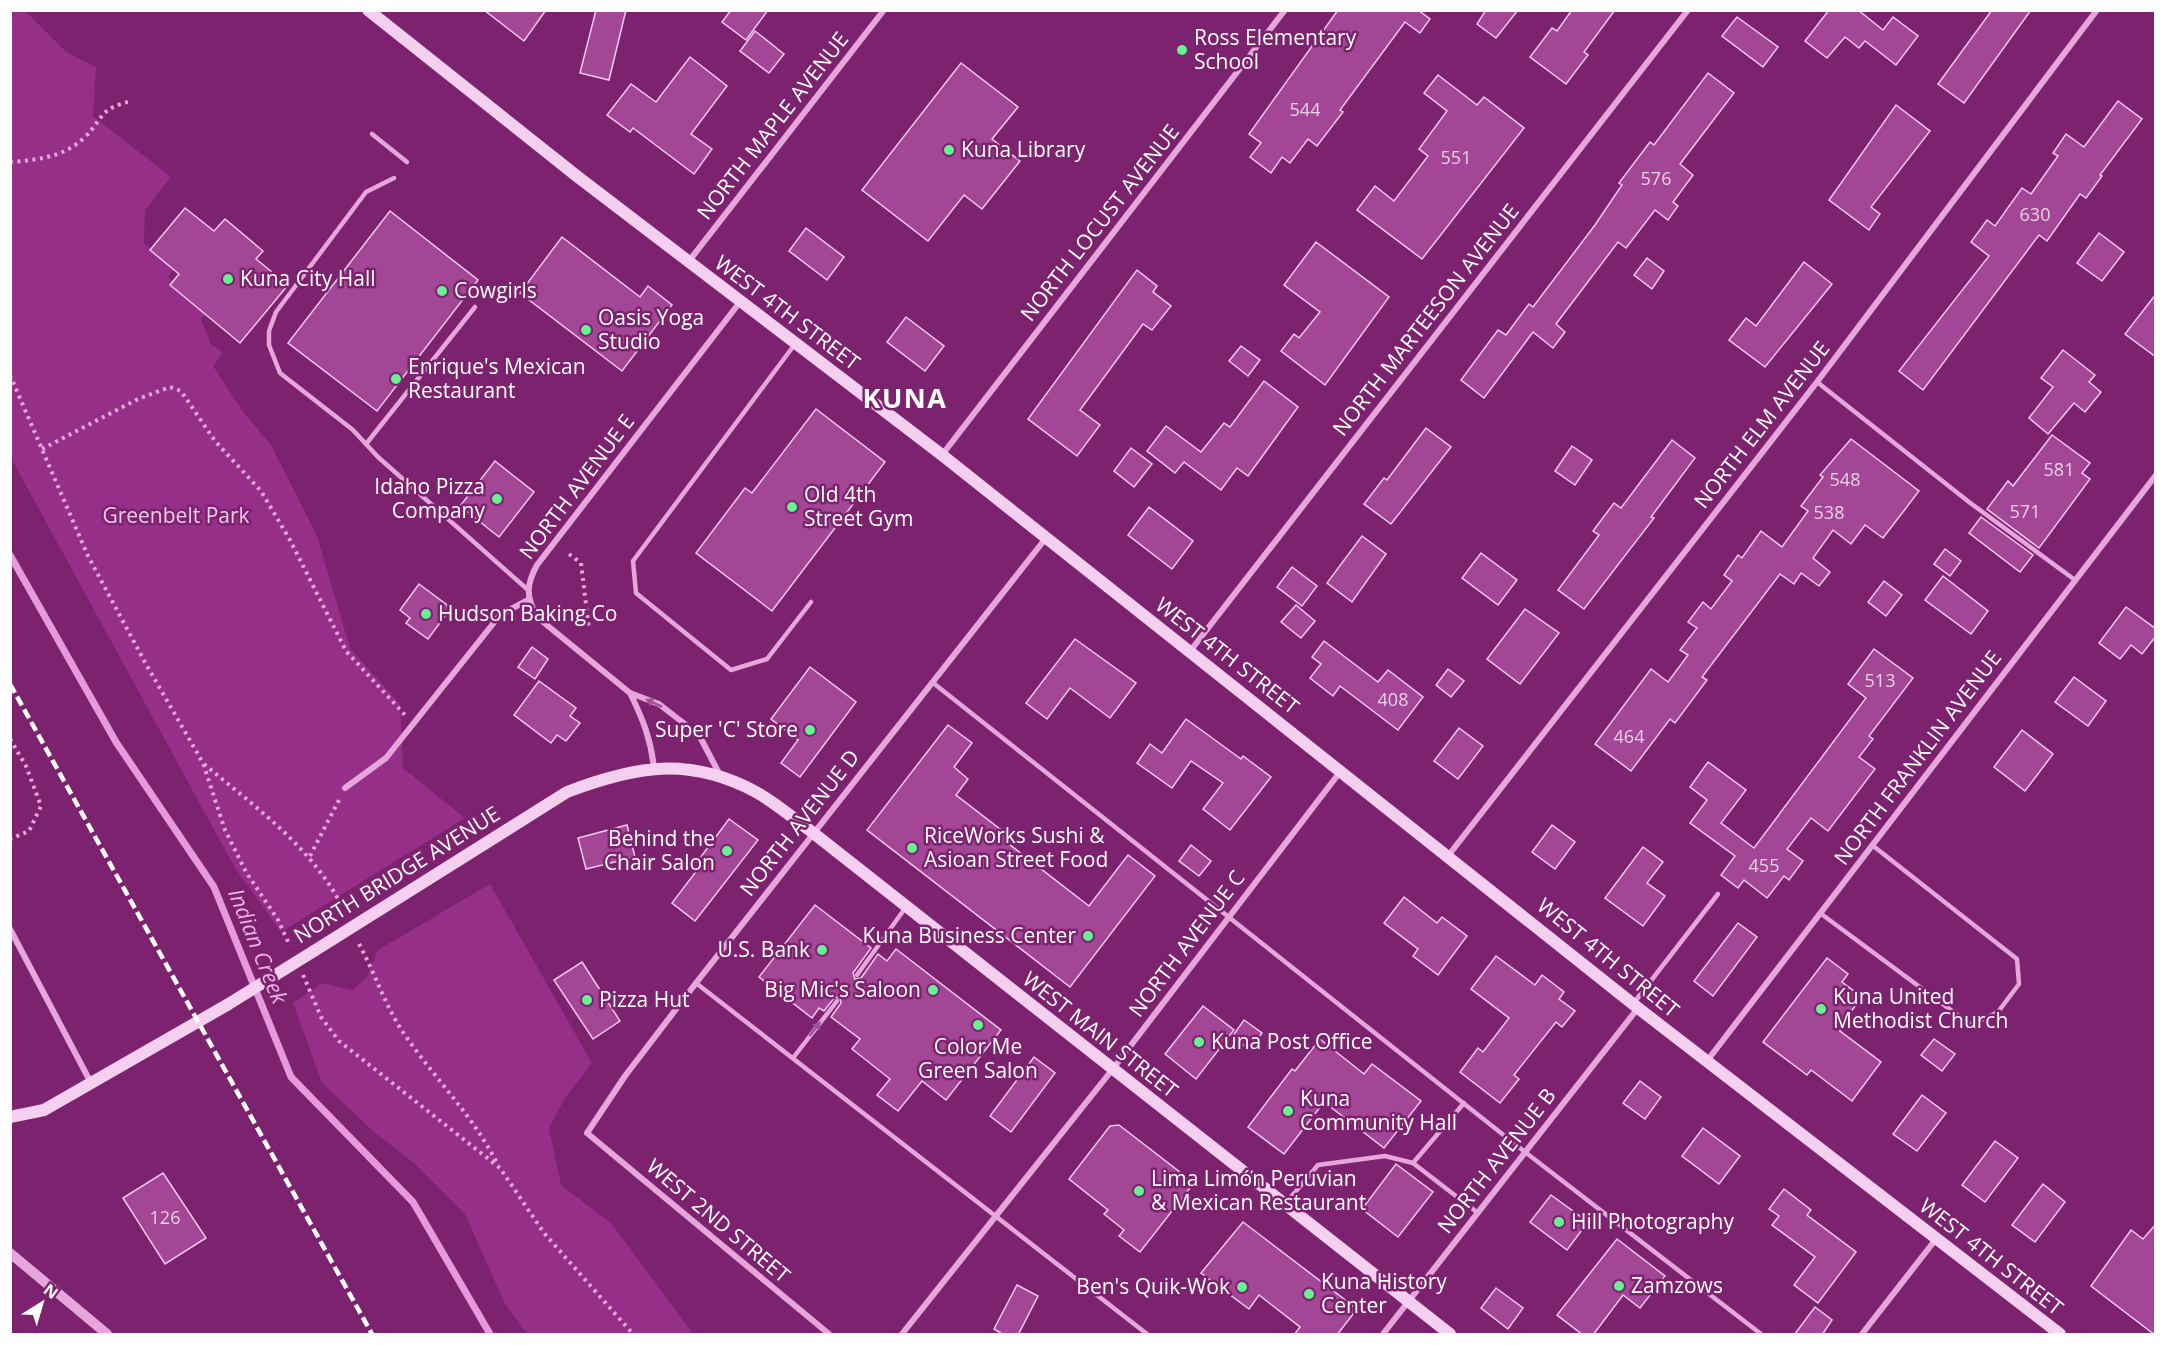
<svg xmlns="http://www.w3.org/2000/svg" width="2166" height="1345" font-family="'Open Sans',sans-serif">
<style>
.green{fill:#962f87}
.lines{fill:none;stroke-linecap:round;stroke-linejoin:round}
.stream{stroke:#e799dd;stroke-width:7}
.building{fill:#a34696;stroke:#f4c9ee;stroke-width:1.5}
.path{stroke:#e6a6dc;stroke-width:4;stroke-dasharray:3 4.5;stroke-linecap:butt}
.service{stroke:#e6a6dc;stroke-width:4.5}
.minor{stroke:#e6a6dc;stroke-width:6}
.tertiary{stroke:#e6a6dc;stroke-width:10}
.secondary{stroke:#f5cfef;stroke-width:12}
.rail{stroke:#fff;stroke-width:4.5;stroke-dasharray:10 4.5;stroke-linecap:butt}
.secondary-bridge{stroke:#f5cfef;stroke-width:12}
.oneway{fill:#a15094}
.poi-dot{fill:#68f192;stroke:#7c226e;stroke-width:2}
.labels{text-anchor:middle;stroke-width:5;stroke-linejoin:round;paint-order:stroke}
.number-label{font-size:18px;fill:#e8d1e5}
.poi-label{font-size:21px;fill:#fff;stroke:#7c226e;text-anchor:start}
.street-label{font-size:21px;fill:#fff;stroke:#7c226e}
.park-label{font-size:21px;fill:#f4c9ee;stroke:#7c226e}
.water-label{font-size:22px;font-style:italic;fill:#edb1e5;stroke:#7c226e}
.district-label{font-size:27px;font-weight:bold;letter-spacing:1.5px;fill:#fff;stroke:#7c226e}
</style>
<rect width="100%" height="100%" fill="#7c226e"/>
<g class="green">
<polygon points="10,11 25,11 66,52 96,67 93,116 171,177 145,210 144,243 175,268 168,277 209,309 201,319 211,344 223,353 213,366 243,412 271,445 317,536 350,648 400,704 403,768 465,818 281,932 235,868 11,458"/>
<polygon points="490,884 592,1063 565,1098 549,1128 561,1185 612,1224 693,1334 527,1334 504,1302 465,1214 415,1164 374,1132 322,1083 293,1003 322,983 352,990 366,978 378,950"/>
</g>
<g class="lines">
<polyline class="stream" points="10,555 116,742 214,887 291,1077 413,1202 490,1334"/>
</g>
<g class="building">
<polygon points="484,10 546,10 524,41"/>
<polygon points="596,10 626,10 609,80 580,73"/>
<polygon points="731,10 768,10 746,40 722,22"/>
<polygon points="1338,10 1418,10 1430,19 1420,33 1405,22 1340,110 1343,112 1317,146 1308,139 1290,163 1282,157 1271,173 1250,157 1261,143 1249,134"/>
<polygon points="1486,10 1518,10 1496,38 1477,24"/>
<polygon points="1572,10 1615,10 1584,52 1588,55 1566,84 1530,57 1552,28 1557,31"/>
<polygon points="1829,10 1858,10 1883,30 1893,17 1918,36 1896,65 1865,41 1859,48 1845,37 1827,58 1805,41"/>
<polygon points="1992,10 2031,10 1964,103 1938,84"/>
<polygon points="1737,17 1778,47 1763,67 1722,36"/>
<polygon points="755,31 784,54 769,73 740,51"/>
<polygon points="690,57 727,86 691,134 712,149 694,174 633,128 630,132 607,115 631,84 656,102"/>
<polygon points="961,63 1018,107 992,139 1020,161 982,209 964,195 928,241 862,190"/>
<polygon points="1708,73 1734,93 1680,164 1693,175 1673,202 1678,206 1668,220 1655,210 1626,248 1618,242 1556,324 1565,332 1553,348 1533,332 1484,398 1461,380 1498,330 1506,335 1529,304 1533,307 1595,225 1622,185 1619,183 1650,142 1654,145"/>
<polygon points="1438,75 1477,105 1484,97 1524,128 1422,259 1357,210 1375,186 1394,201 1428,156 1419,149 1447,111 1424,93"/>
<polygon points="2118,101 2142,119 2100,175 2102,176 2086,198 2080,194 2047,241 2039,235 1923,390 1899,371 1989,256 1971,242 1987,220 1995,226 2022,188 2031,194 2058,156 2053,153 2066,134 2084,147"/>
<polygon points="1896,105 1930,131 1871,207 1880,214 1869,230 1829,200"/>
<polygon points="185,208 214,231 225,219 263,251 256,259 288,285 240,343 170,285 179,274 150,250"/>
<polygon points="390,211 478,280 377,411 288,343"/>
<polygon points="806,228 844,257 827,280 789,251"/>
<polygon points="2099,233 2124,252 2102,281 2077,263"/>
<polygon points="562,237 640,297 648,286 672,305 622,371 520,293"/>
<polygon points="1316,242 1389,297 1325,385 1281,351 1294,334 1299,338 1320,312 1284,285"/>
<polygon points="1647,258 1664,271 1652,289 1634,275"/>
<polygon points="1804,262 1832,284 1765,367 1729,340 1746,318 1756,326"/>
<polygon points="1137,270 1157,286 1153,292 1171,306 1152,330 1143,324 1080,410 1100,425 1077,456 1028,419"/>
<polygon points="2156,294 2156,357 2125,334"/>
<polygon points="906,317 944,346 925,371 887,342"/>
<polygon points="1241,346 1260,360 1248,376 1229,361"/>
<polygon points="2063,350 2095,375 2089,382 2101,392 2085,412 2074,403 2048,434 2029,418 2053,387 2041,378"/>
<polygon points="1264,381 1298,407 1248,476 1237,468 1221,490 1184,462 1175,473 1147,451 1166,426 1201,452 1224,423 1230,427"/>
<polygon points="816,409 885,462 772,611 696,553 745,488 752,493"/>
<polygon points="1426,428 1451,447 1391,524 1364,504 1384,478 1387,480"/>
<polygon points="2052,435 2090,463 2082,473 2090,479 2039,548 1987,509 2008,481 2013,486"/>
<polygon points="1851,439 1919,491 1883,538 1865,525 1851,544 1833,530 1813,558 1830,572 1819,586 1801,573 1794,584 1780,574 1702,677 1707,680 1675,723 1670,719 1631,771 1595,744 1651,669 1668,682 1688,655 1680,650 1697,628 1688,622 1703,602 1711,609 1732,581 1724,575 1738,555 1742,558 1761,531 1782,547 1808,511 1801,506 1823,477 1820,475"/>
<polygon points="1672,440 1695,458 1651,517 1654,518 1584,609 1558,590 1599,535 1593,531 1614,503 1621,508"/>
<polygon points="1572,446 1592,460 1575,485 1555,471"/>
<polygon points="1131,448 1152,464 1134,487 1114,471"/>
<polygon points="495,461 534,492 499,537 460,506"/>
<polygon points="1149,507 1193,541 1172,569 1128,535"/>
<polygon points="1981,517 2033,555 2020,572 1969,533"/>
<polygon points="1362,536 1386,554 1352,602 1327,583"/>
<polygon points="1945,549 1961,561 1950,576 1934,564"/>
<polygon points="1481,553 1517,580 1498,605 1462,578"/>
<polygon points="1292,567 1317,586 1302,606 1277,587"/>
<polygon points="1943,576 1988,611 1971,634 1925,600"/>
<polygon points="1884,581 1902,595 1886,616 1868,602"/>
<polygon points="419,584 451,608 428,639 406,623 410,618 400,610"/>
<polygon points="1296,605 1315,621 1301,638 1281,622"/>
<polygon points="2126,607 2156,629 2156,636 2142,654 2131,645 2120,659 2099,643"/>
<polygon points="1525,609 1559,633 1520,684 1487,659"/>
<polygon points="1075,639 1136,683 1110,718 1070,688 1047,719 1026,703"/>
<polygon points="1324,641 1378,682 1388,670 1423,697 1398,730 1340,686 1333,696 1310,678 1321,664 1312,657"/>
<polygon points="532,647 548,659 535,679 518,667"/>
<polygon points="1874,649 1913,678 1869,736 1873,739 1859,757 1875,769 1828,831 1811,818 1787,849 1803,861 1789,880 1784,876 1767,898 1744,880 1738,888 1721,875 1735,856 1690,823 1707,800 1690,787 1708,762 1746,790 1721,823 1754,848 1866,698 1848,684"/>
<polygon points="810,667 856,702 800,777 781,763 798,740 771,719"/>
<polygon points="1448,669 1464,681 1451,697 1436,685"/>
<polygon points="2074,677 2106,701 2088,726 2055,702"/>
<polygon points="539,681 576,708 570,716 580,723 566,741 557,735 551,743 514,715"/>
<polygon points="1186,719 1241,759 1243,756 1271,777 1230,830 1203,809 1223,783 1191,761 1172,788 1137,763 1150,744 1162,753"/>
<polygon points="948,725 972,743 954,767 968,779 956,795 1009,836 1005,841 1089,906 1128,855 1155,876 1070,987 867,830"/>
<polygon points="1459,728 1483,746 1458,779 1434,761"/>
<polygon points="2022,730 2053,754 2025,791 1994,767"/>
<polygon points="729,819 758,840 695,921 672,903 701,865 697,862"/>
<polygon points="627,825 635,857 586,869 578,838"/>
<polygon points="1552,825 1575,842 1555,869 1532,852"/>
<polygon points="1191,845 1211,861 1199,876 1179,861"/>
<polygon points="1643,847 1663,862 1647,883 1665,896 1643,926 1605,898"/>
<polygon points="1404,897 1437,923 1442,917 1467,936 1438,975 1413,956 1418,949 1384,923"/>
<polygon points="815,905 871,948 853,973 855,979 861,978 878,954 887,961 896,949 1001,1030 946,1100 922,1081 898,1111 877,1095 890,1079 852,1049 860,1039 831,1017 841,1003 840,998 835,997 824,1011 819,1008 812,1018 759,977"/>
<polygon points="1738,923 1757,937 1713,996 1694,981"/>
<polygon points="1496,956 1535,985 1542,975 1564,992 1559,999 1575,1011 1562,1027 1556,1022 1514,1075 1519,1079 1500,1103 1460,1072 1478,1048 1483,1052 1509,1018 1471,989"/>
<polygon points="1827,958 1848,974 1842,982 1862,997 1844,1021 1846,1023 1840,1031 1881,1062 1852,1101 1811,1070 1807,1075 1763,1042"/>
<polygon points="582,962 620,1021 593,1039 554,980"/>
<polygon points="1203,1006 1234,1030 1196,1079 1165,1054"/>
<polygon points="1244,1020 1262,1033 1250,1050 1232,1037"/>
<polygon points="1320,1039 1364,1074 1372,1064 1421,1101 1384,1148 1324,1102 1284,1154 1248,1127 1292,1069 1295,1071"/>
<polygon points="1934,1039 1955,1054 1942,1071 1921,1055"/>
<polygon points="1034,1057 1055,1073 1011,1132 990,1116"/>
<polygon points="1640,1081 1661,1097 1645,1119 1623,1103"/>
<polygon points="1922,1095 1946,1113 1917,1151 1893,1134"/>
<polygon points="1119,1125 1194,1183 1140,1252 1119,1236 1124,1230 1104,1214 1108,1210 1069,1179 1110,1126"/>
<polygon points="1703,1128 1740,1156 1719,1184 1682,1156"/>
<polygon points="1995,1141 2018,1158 1985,1202 1962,1185"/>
<polygon points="1396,1164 1433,1192 1398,1237 1362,1209"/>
<polygon points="163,1173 206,1238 165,1264 123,1198"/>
<polygon points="2043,1184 2065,1202 2035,1242 2012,1225"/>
<polygon points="1784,1189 1811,1210 1807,1215 1856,1252 1818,1303 1794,1285 1815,1257 1772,1225 1779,1216 1769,1209"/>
<polygon points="1551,1195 1588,1222 1567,1250 1530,1222"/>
<polygon points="1243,1222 1357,1309 1337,1335 1294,1335 1300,1327 1259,1295 1249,1309 1201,1273"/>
<polygon points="2156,1224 2156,1335 2155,1335 2091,1286 2131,1230 2143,1239"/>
<polygon points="1617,1239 1665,1276 1640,1308 1623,1295 1593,1335 1583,1335 1557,1315"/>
<polygon points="1017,1285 1038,1296 1018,1335 1004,1335 994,1329"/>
<polygon points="1496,1288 1523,1308 1508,1329 1481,1308"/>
<polygon points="1815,1307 1832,1320 1822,1335 1794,1335"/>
</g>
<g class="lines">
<g class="path">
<path d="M10,162C37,160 65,157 85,137C106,115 98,110 131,101"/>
<polyline points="10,375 88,556 147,666 203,763 225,830 246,872 278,920 290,946"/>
<polyline points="42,449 138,399 170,387 181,391 215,441 261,491 290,540 346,651 405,715"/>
<polyline points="569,554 581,563 589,629"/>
<polyline points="10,739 26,766 41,806 29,831 10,839"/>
<path d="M204,764C255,807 312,847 343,908"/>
<polyline points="310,856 339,800"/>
<path d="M359,944C376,975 386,1009 407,1038C438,1082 473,1116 498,1165"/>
<polyline points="303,975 321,1017 339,1041 500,1168 544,1233 633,1334"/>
</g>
<g class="service">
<polyline points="372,134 407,162"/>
<polyline points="394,178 366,192 276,312 269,331 269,345 280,373 353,430 378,457 527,589"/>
<polyline points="795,344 633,561 636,593 731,670 767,659 811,602"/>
<polyline points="1817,382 1969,502 2075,580"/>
<polyline points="366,444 475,307"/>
<polyline points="932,682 1525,1152 1761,1334"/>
<polyline points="1820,913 1971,1025 1998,1012 2019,984 2017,959 1872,845"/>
<polyline points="857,975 906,907"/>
<polyline points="696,983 1147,1334"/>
<polyline points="1633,1004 1718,894"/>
<polyline points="793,1058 837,1001"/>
<polyline points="1413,1163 1464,1103"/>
<polyline points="1286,1203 1318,1165 1385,1156 1413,1163 1478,1213"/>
</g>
<g class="minor">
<polyline points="689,261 884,10"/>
<polyline points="942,455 1285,10"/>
<polyline points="1191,650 1688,10"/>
<path d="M630,693L537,617C526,597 526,585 537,565L740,302"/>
<path d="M654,768C651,740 643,719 630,693L659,704L699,735L720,775"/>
<polyline points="345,788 386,758 500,615 528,600"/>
<polyline points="1448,856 1817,382 2097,10"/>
<polyline points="10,929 91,1083"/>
<polyline points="1707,1061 2156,475"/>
<polyline points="829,1334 587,1133 625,1076 696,983 1046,538"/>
<polyline points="902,1334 1112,1070 1340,772"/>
<polyline points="1383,1334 1638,1008"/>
<polyline points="1862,1334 1936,1239"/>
</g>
<polyline class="tertiary" points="10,1253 107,1334"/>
<g class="secondary">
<polyline points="368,10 578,177 942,455 1638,1008 2060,1334"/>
<path d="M314,951L567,792C635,766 689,756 756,792C776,803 794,819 812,832L1450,1334"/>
<polyline points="10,1117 44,1110 227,1005"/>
</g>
<polyline class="rail" points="10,684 372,1334"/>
<polyline class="secondary-bridge" points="227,1005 314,951"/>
</g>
<defs><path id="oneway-solid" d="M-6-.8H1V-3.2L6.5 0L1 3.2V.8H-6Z" transform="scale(1.5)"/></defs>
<g class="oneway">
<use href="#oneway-solid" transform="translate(654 703) rotate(-155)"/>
<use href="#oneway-solid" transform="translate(815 1029) rotate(-52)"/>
</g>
<g class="poi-dot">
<circle cx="1182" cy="50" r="6"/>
<circle cx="949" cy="150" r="6"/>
<circle cx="228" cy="279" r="6"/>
<circle cx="442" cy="291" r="6"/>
<circle cx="586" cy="330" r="6"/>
<circle cx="396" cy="379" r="6"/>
<circle cx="497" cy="499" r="6"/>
<circle cx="792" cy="507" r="6"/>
<circle cx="426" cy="614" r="6"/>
<circle cx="810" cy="730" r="6"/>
<circle cx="912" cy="848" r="6"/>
<circle cx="727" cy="851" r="6"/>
<circle cx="1088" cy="936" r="6"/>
<circle cx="822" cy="950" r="6"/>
<circle cx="933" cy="990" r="6"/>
<circle cx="587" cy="1000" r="6"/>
<circle cx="1821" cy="1009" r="6"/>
<circle cx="978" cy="1025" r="6"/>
<circle cx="1199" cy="1042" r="6"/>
<circle cx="1288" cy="1111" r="6"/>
<circle cx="1139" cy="1191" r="6"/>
<circle cx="1559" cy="1222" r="6"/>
<circle cx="1619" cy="1286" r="6"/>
<circle cx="1242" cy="1287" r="6"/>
<circle cx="1309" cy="1294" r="6"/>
</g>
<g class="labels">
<g class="number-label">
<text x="1305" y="116">544</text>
<text x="1456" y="164">551</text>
<text x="1656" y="185">576</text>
<text x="2035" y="221">630</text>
<text x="2059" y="476">581</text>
<text x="1845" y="486">548</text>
<text x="2025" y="518">571</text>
<text x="1829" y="519">538</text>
<text x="1880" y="687">513</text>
<text x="1393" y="706">408</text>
<text x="1629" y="743">464</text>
<text x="1764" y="872">455</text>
<text x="165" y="1224">126</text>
</g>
<g class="poi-label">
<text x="1194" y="45">Ross Elementary<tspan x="1194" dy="24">School</tspan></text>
<text x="961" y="157">Kuna Library</text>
<text x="240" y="286">Kuna City Hall</text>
<text x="454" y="298">Cowgirls</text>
<text x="598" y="325">Oasis Yoga<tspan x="598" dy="24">Studio</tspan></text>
<text x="408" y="374">Enrique's Mexican<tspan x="408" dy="24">Restaurant</tspan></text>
<text x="485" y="494" text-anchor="end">Idaho Pizza<tspan x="485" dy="24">Company</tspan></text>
<text x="804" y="502">Old 4th<tspan x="804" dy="24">Street Gym</tspan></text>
<text x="438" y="621">Hudson Baking Co</text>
<text x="798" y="737" text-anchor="end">Super 'C' Store</text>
<text x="924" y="843">RiceWorks Sushi &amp;<tspan x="924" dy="24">Asioan Street Food</tspan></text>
<text x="715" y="846" text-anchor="end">Behind the<tspan x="715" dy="24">Chair Salon</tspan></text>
<text x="1076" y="943" text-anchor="end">Kuna Business Center</text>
<text x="810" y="957" text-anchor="end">U.S. Bank</text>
<text x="921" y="997" text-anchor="end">Big Mic's Saloon</text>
<text x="1833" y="1004">Kuna United<tspan x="1833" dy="24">Methodist Church</tspan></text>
<text x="599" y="1007">Pizza Hut</text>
<text x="1211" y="1049">Kuna Post Office</text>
<text x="978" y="1054" text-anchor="middle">Color Me<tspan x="978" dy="24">Green Salon</tspan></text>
<text x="1300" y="1106">Kuna<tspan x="1300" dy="24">Community Hall</tspan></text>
<text x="1151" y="1186">Lima Limón Peruvian<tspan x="1151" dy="24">&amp; Mexican Restaurant</tspan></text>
<text x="1571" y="1229">Hill Photography</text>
<text x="1321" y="1289">Kuna History<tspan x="1321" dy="24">Center</tspan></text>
<text x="1631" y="1293">Zamzows</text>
<text x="1230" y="1294" text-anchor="end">Ben's Quik-Wok</text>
</g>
<g class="street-label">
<text transform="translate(773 126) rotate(-52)" y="7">NORTH MAPLE AVENUE</text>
<text transform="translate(1100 223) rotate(-52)" y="7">NORTH LOCUST AVENUE</text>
<text transform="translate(787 313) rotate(37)" y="7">WEST 4TH STREET</text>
<text transform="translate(1426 320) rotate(-52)" y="7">NORTH MARTEESON AVENUE</text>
<text transform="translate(1762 425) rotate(-52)" y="7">NORTH ELM AVENUE</text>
<text transform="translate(577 487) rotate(-53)" y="7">NORTH AVENUE E</text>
<text transform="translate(1227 656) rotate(38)" y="7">WEST 4TH STREET</text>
<text transform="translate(1918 758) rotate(-53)" y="7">NORTH FRANKLIN AVENUE</text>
<text transform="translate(800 823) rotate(-52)" y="7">NORTH AVENUE D</text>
<text transform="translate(397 875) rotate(-32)" y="7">NORTH BRIDGE AVENUE</text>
<text transform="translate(1187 944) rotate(-53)" y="7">NORTH AVENUE C</text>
<text transform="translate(1608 958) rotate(39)" y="7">WEST 4TH STREET</text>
<text transform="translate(1100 1035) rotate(38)" y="7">WEST MAIN STREET</text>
<text transform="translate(1497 1161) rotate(-52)" y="7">NORTH AVENUE B</text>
<text transform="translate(718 1221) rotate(40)" y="7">WEST 2ND STREET</text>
<text transform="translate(1991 1257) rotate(38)" y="7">WEST 4TH STREET</text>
</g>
<g class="park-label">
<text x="176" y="523">Greenbelt Park</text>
</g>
<g class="water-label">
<text transform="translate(258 946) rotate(68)" y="8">Indian Creek</text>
</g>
<g class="district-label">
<text x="905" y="408">KUNA</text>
</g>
</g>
<rect width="2166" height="1345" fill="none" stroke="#ffffff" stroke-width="24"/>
<g transform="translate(42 1303) rotate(37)" stroke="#7c226e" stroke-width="4.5" paint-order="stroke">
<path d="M0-4.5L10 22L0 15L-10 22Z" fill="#ffffff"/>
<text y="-9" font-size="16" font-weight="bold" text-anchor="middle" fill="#ffffff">N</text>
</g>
</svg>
